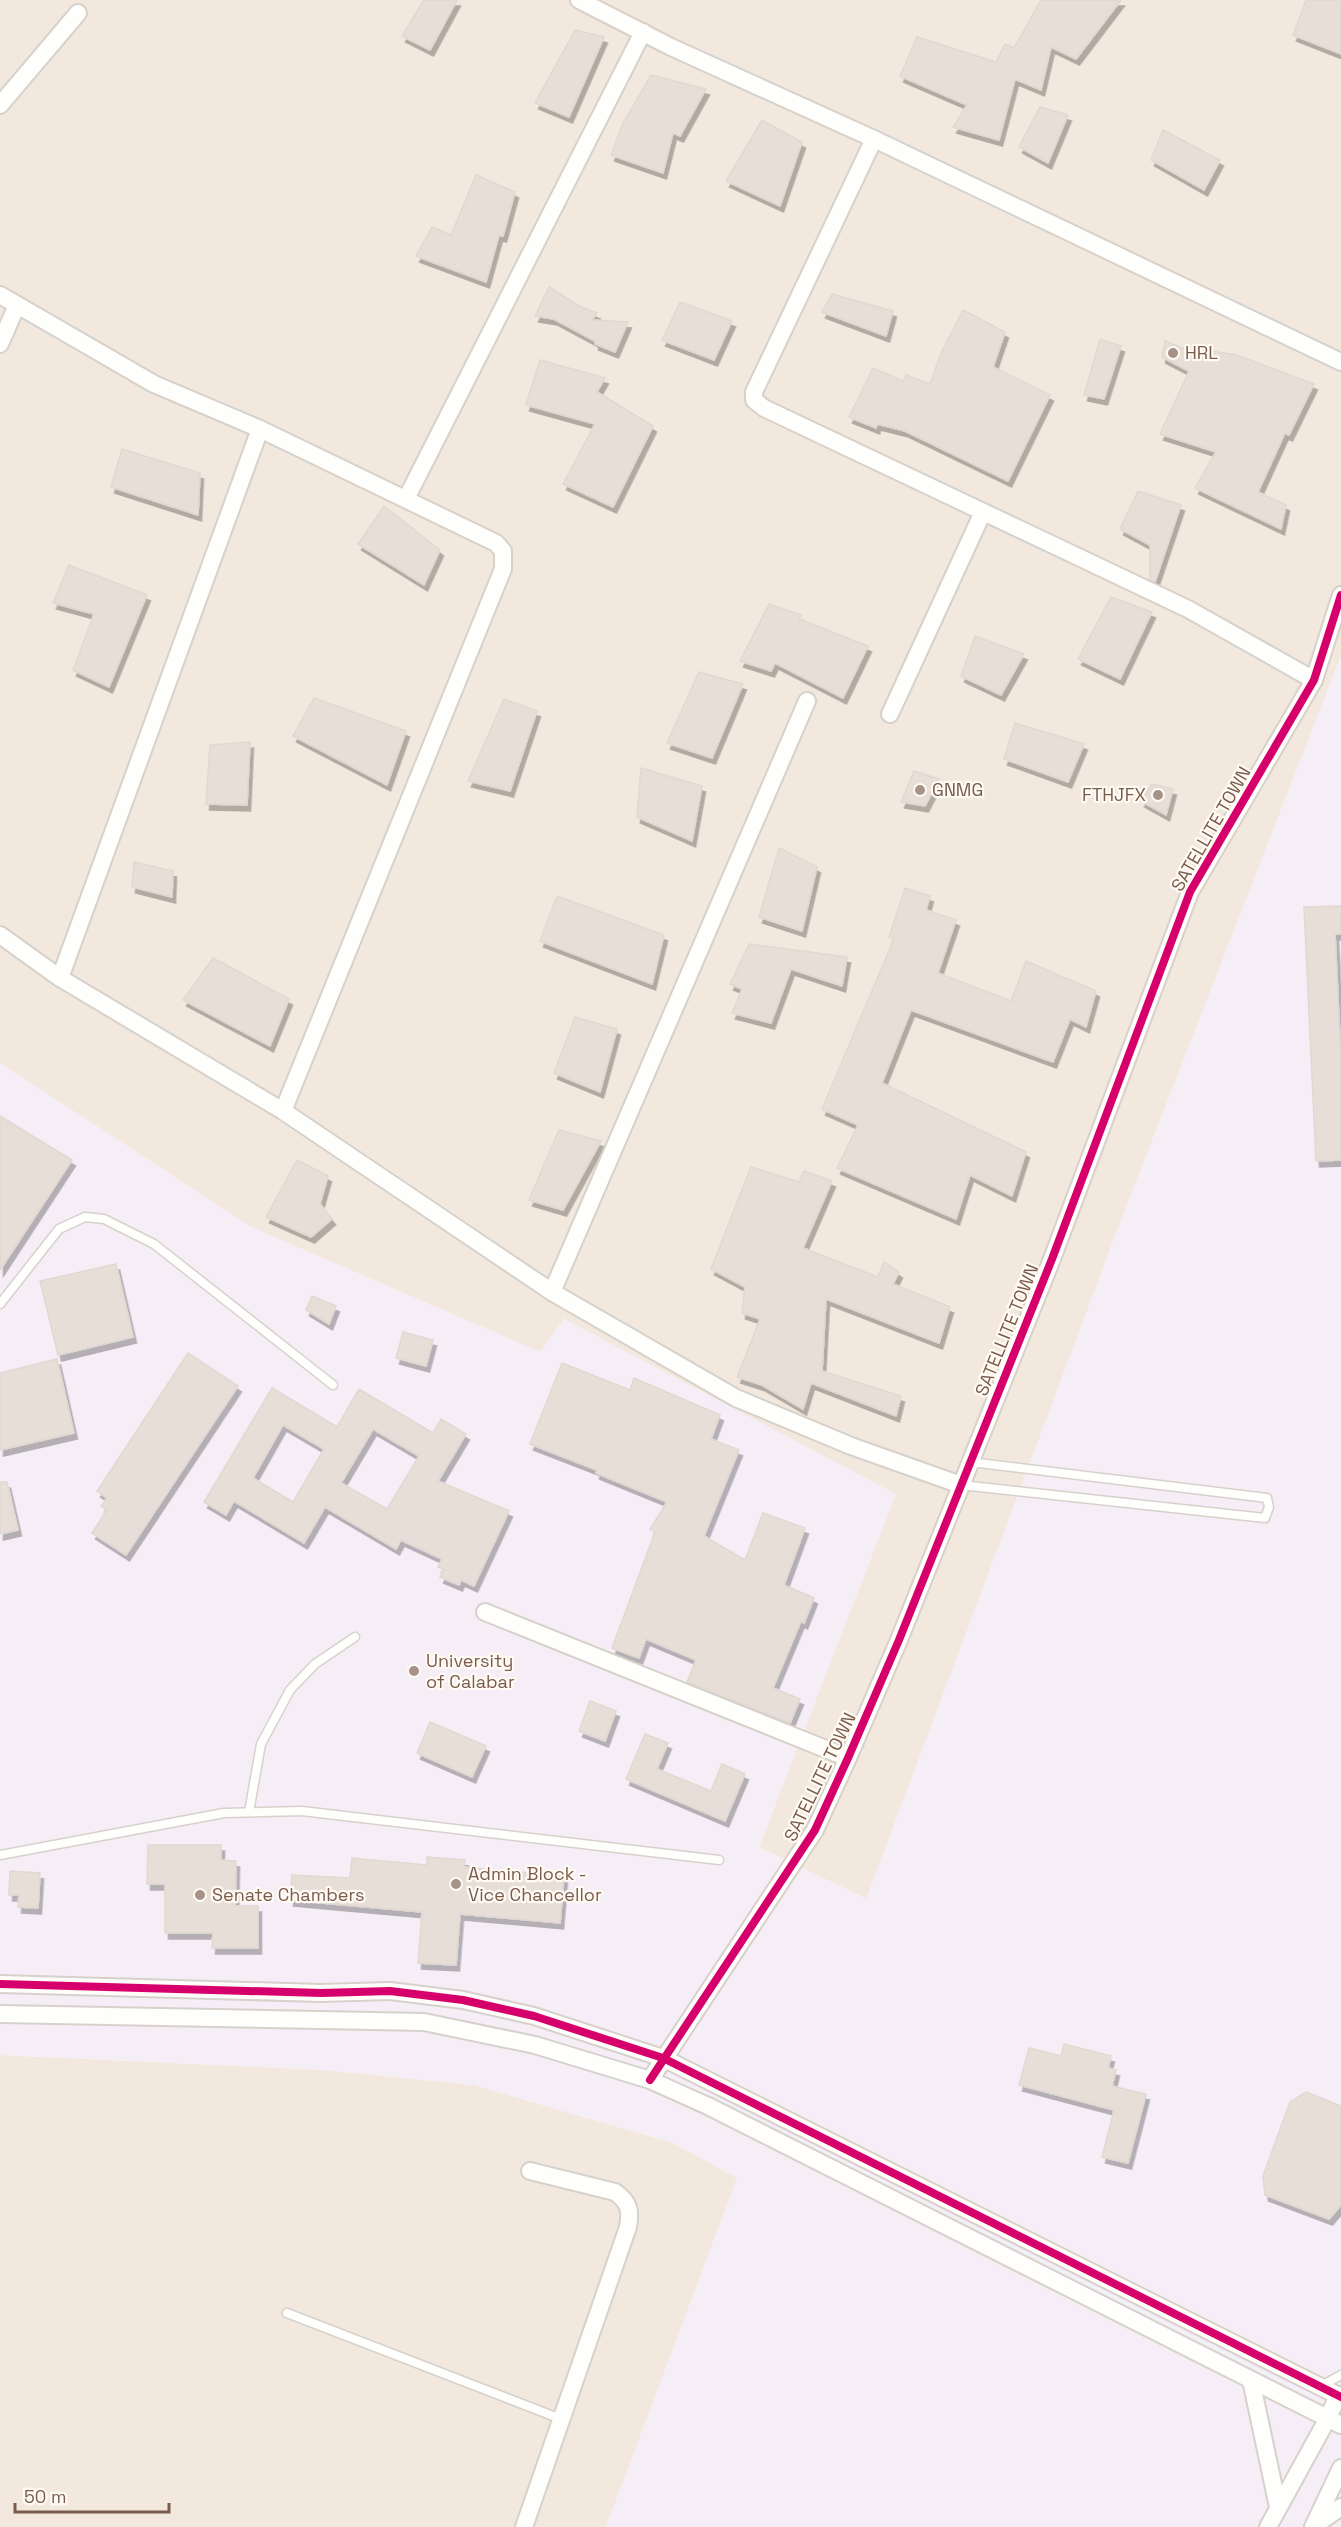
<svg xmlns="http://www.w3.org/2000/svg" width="1341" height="2527" font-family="'Space Grotesk',sans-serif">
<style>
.residential{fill:#f2e8de}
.education{fill:#f6eef6}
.building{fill:#e6ded7;stroke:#e2d8d2;stroke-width:1.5;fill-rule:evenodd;filter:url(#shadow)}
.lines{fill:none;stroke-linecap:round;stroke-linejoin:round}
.service-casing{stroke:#d7d1cb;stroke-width:11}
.minor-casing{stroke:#d7d1cb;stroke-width:20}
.service{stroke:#fefefd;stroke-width:8}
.minor{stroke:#fefefd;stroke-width:16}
.cycleway-casing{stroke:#fffaf3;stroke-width:11}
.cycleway{stroke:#d6006c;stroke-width:8}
.poi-dot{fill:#a69286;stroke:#fffaf3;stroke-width:2}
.labels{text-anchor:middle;stroke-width:4.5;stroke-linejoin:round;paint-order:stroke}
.poi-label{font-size:18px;fill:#7a5c4d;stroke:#fffaf3;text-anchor:start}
.street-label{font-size:18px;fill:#7a5c4d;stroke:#fffaf3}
</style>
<defs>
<filter id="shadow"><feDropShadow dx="3.5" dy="6" stdDeviation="0" flood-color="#0004"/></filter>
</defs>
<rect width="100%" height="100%" fill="#f9f5f0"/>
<g class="residential">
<polygon points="0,0 1341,0 1341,656 1115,1236 867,1899 759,1847 895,1494 564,1319 540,1352 251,1227 0,1063"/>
<polygon points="0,2055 324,2070 474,2085 673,2143 738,2178 606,2527 0,2527"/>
</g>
<polygon class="education" points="1341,656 1341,2527 606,2527 737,2178 673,2143 474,2085 324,2070 0,2055 0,1063 251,1227 540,1352 564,1319 896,1494 759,1847 866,1899 1115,1236"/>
<g class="building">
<polygon points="424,0 457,0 430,50 402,36"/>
<polygon points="1041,0 1121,0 1076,59 1051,47 1041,90 1015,79 999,140 953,127 967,105 900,76 917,37 996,62 1005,44 1014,48"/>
<polygon points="1306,0 1341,0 1341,54 1293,35"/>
<polygon points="575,30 604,37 569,117 535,103"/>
<polygon points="651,75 706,89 680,136 673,133 663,173 611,155 623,123"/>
<polygon points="1040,107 1068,115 1048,163 1019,147"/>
<polygon points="762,120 802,142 780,206 726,181"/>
<polygon points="1163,130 1220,160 1204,190 1151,160"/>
<polygon points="476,175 515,192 503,236 499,235 486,282 416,256 432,227 451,235"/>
<polygon points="549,287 579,306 597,313 592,320 628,322 615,352 595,344 595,341 554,319 535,316"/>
<polygon points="832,294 893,311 886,336 822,312"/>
<polygon points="680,302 732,321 714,360 662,340"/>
<polygon points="963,310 1005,332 993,367 1050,395 1008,481 905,431 877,424 876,428 849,417 873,368 903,381 906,375 930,384 941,353"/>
<polygon points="1100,339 1121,346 1104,399 1084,395"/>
<polygon points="1165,341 1197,354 1199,349 1237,355 1314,384 1289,435 1285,433 1258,492 1286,505 1281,529 1195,488 1216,452 1160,434 1189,371 1162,357"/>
<polygon points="540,360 605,378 597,392 653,426 613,507 563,484 595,424 526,405"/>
<polygon points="122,449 200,473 198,515 111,487"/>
<polygon points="1138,491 1181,505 1155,582 1150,579 1150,545 1120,529"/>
<polygon points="384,506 440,550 424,585 358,544"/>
<polygon points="69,565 147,595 109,687 73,670 94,614 53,603"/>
<polygon points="1111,597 1152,612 1120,679 1078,659"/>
<polygon points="769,604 801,615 799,619 868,646 843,698 775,663 771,671 740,661"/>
<polygon points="975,636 1024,654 1001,695 961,676"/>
<polygon points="699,672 743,684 712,758 667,743"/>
<polygon points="314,698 406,731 387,785 293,736"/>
<polygon points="504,699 537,711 510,791 468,781"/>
<polygon points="1015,723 1084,744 1068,782 1004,759"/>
<polygon points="250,742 247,805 206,804 210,745"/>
<polygon points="641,768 702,786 692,841 637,817"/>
<polygon points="914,771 939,779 925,806 901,802"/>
<polygon points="1152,784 1173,789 1166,815 1141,801"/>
<polygon points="779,848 817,867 802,931 759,917"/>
<polygon points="134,862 173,871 172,897 132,887"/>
<polygon points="905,888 930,896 926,910 956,920 938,973 1011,1001 1026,961 1096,991 1086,1027 1070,1019 1053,1062 911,1010 882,1083 1026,1152 1012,1196 970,1175 956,1219 837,1168 858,1125 822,1109 894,939 889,937"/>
<polygon points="557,896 664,935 652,984 540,941"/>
<polygon points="1341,906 1341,934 1335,934 1341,1062 1341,1160 1316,1161 1304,907"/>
<polygon points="749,944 847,957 842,986 791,969 771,1023 732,1013 742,989 730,984"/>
<polygon points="213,958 289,999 270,1046 183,1000"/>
<polygon points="575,1017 617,1029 600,1092 554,1073"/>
<polygon points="0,1116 72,1160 0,1270"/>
<polygon points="559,1130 601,1141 563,1210 529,1200"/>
<polygon points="297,1160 328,1176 320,1204 332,1219 311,1237 266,1217"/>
<polygon points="751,1167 799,1182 804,1171 832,1181 803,1248 878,1277 884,1262 899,1272 893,1284 950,1307 939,1343 826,1299 822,1371 901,1396 896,1416 811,1383 803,1409 762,1385 737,1377 760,1319 742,1313 745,1287 711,1269"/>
<polygon points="116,1264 133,1337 58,1355 40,1281"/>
<polygon points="312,1296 336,1306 329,1324 306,1310"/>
<polygon points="403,1332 433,1340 426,1366 396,1358"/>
<polygon points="188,1353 238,1386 126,1555 92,1533 107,1510 101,1506 107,1498 97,1491"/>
<polygon points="57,1359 74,1433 0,1450 0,1373"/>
<polygon points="562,1363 630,1390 634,1378 720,1415 711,1439 739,1450 704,1536 745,1560 763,1513 805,1528 784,1585 814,1598 804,1623 801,1621 773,1688 800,1699 790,1723 687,1682 696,1660 646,1639 639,1658 612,1648 655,1532 650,1529 667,1502 596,1473 597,1470 530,1444"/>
<path d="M272,1388L337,1427L359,1389L433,1433L441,1419L466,1434L438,1481L509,1511L474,1586L461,1580L459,1585L440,1577L444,1569L438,1567L442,1559L401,1540L396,1549L325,1507L304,1543L234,1501L226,1515L204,1502ZM283,1425L324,1449L293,1502L253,1478ZM373,1429L419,1456L387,1509L341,1483Z"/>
<polygon points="0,1482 7,1482 18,1530 0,1534"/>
<polygon points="590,1701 616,1711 605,1741 579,1731"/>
<polygon points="430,1722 486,1746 472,1777 417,1753"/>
<polygon points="645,1734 668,1743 657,1769 711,1791 722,1764 745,1774 725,1821 626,1779"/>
<polygon points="148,1845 221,1845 221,1860 236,1861 235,1906 258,1906 258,1948 212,1948 213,1933 165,1933 165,1884 147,1884"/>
<polygon points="427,1857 465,1860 464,1867 564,1876 560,1923 460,1914 456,1965 418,1963 422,1912 290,1900 292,1875 350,1878 352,1858 427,1865"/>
<polygon points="10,1871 40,1873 38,1908 18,1907 19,1895 9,1895"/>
<polygon points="1064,2044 1111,2056 1108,2068 1116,2070 1112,2086 1146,2094 1128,2163 1102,2157 1114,2110 1019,2085 1029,2048 1061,2056"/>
<polygon points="1306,2092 1341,2106 1341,2205 1329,2219 1265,2195 1263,2176 1290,2102"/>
</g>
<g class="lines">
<defs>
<g id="service">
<polyline points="0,1304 59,1229 85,1217 104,1219 154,1244 333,1385"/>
<polyline points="961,1485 1265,1518 1269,1507 1267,1498 970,1462"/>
<polyline points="249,1812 261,1744 290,1690 315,1664 355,1637"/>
<polyline points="0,1855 224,1813 302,1811 719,1860"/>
<polyline points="287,2313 561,2419"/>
<polyline points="1321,2386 1341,2375"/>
</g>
<g id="minor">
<polyline points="579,0 671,47 874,139 1341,362"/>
<polyline points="0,105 78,13"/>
<polyline points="874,139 754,392 754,400 764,408 1188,609 1314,680"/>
<polyline points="0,295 154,384 260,429 496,543 503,551 503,569 283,1111"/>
<polyline points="0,344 17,305"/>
<polyline points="406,499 643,32"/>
<polyline points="890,714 983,512"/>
<polyline points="0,935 60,978 283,1111 552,1292 736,1398 851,1446 961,1485"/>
<polyline points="60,978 260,429"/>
<polyline points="552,1292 807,701"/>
<polyline points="485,1612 848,1758"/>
<polyline points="0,1984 321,1993 390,1991 463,2000 534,2016 663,2058 1341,2397"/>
<polyline points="0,2014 424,2022 535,2045 650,2080 708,2106 1341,2425"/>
<polyline points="650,2080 815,1830 848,1758 899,1640 1052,1259 1190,892 1314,680 1341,595"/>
<polyline points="1251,2380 1278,2507"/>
<polyline points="1314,2526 1341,2507"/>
<path d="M524,2527L628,2227C631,2210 629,2202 615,2192L530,2171"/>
<polyline points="1268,2527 1328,2418 1338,2395"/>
<polyline points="1313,2527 1341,2468"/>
</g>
</defs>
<use href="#service" class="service-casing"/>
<use href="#minor" class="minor-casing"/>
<use href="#service" class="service"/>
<use href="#minor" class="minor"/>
<defs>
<g id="cycleway">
<polyline points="0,1984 321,1993 390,1991 463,2000 534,2016 663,2058 1341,2397"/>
<polyline points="650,2080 815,1830 848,1758 899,1640 1052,1259 1190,892 1314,680 1341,595"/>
</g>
</defs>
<use href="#cycleway" class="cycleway-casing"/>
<use href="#cycleway" class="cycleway"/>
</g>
<g class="poi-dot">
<circle cx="1173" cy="353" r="6"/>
<circle cx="920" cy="790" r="6"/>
<circle cx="1158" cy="795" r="6"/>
<circle cx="414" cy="1671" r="6"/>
<circle cx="456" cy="1884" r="6"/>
<circle cx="200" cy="1895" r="6"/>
</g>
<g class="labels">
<g class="poi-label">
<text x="1185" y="359">HRL</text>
<text x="932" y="796">GNMG</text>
<text x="1146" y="801" text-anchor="end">FTHJFX</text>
<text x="426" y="1667">University<tspan x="426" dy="21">of Calabar</tspan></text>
<text x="468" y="1880">Admin Block -<tspan x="468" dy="21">Vice Chancellor</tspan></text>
<text x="212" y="1901">Senate Chambers</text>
</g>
<g class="street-label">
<text transform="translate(1211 829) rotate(-60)" y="6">SATELLITE TOWN</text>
<text transform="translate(1007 1330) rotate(-68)" y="6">SATELLITE TOWN</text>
<text transform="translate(820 1777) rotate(-64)" y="6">SATELLITE TOWN</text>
</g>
</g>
<path d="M15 2503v9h154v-9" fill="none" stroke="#7a5c4d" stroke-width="3"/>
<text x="24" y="2503" font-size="18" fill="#7a5c4d" stroke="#fffaf3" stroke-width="4.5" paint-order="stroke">50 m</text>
</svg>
